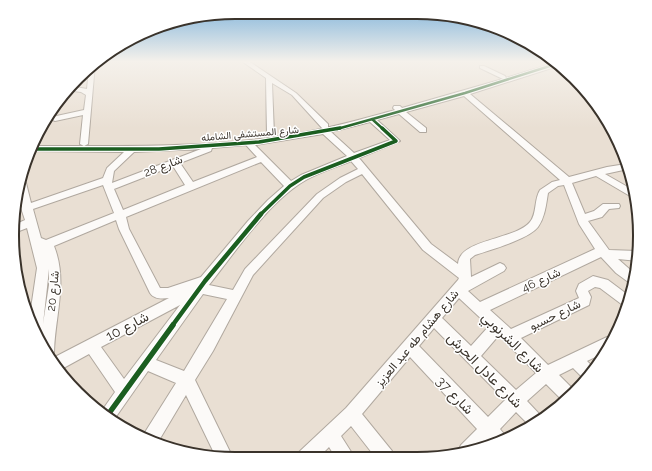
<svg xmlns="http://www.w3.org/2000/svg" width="652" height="471" font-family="Raleway,Vazirmatn,sans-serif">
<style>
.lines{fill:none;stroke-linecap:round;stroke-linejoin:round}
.minor-casing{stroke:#b0a89f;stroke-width:2}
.minor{fill:#fcfaf8;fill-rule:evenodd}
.cycleway-far3-casing{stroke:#fff;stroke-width:4}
.cycleway-far2-casing{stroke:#fff;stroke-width:5.5}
.cycleway-far1-casing{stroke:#fff;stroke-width:7}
.cycleway-casing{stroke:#fff;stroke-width:8}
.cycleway-far3{stroke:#1b5e20;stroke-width:2.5}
.cycleway-far2{stroke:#1b5e20;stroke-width:3.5}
.cycleway-far1{stroke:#1b5e20;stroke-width:4.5}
.cycleway{stroke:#1b5e20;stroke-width:5.5}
.labels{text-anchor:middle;stroke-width:3;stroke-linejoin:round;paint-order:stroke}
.far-street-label{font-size:10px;fill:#3a332b;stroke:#fff}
.street-label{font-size:12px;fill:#3a332b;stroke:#fff}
.near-street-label{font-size:14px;fill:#3a332b;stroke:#fff}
.rim{fill:none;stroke:#3a332b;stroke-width:2}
</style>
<rect width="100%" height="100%" fill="#e9dfd3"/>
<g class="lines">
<defs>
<g id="minor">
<polygon points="243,62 250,62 296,93 328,124 328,128 322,128 292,95 272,83 274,135 270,137 267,137 266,78"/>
<path d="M554,63L558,66L470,94L569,177L607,167L626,164L628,169L605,174L633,190L634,197L630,196L596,176L572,183L585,214L594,211L603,204H619L620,206L619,208L609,209L602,217L588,221L609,250L637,251L638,261L618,259L635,274L631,284L616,273L601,257L490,310L511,329L579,298L576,291L579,284L593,276L608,280L628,295L624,306L600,288L595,287L588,291L591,297L589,305L521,338L548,365L607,337L614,336C608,353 602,354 587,361L593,367L583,378L573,368L559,375L573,389L563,401L546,384L527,401L543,418L530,426L516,412L500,429L508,439L492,445L488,441L482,447L459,453L458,451L461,445L477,429L410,357L362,414L392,451L394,457L376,458L351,426L341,436L355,458H336L329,447L318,458H296L299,452L346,408L458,280L459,278L423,250L362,174L346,182L323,198L253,275L213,351L195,380L233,458L216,457L186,395L158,442L142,437L176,383L148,371L113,421L101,412L115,392L89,354L58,371L51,359L169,298C161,299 154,299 150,293L119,229L116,220L54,246C68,281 55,316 54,352L52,357L50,358L40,341L41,332L38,336L29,322L37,268L27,228L14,233V225L25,220L21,208L22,206L18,192L22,180L26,183L31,203L103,178L107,168L124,152L31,151L32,146H84L80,144L83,115L55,121L51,119L52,117L84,110L86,95L81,92L66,90L70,86L87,89L89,69L95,64L88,144L84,146C154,146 225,146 294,134C328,129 362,119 395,110L393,108L394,106H400L402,108L503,79L480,68V66H484L505,76L506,78ZM464,96L560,180L552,182L540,190C534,199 537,214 530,222C515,240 459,239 458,264L431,244L359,158L400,141L377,120L399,114L420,132H426V128L406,112ZM370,122L390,140L354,153L331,132ZM323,134L347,156L301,175L291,181L255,145ZM246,145L257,157L193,182L180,163L211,151L212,148ZM201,149L112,183L114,171L134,152ZM351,161L358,169L340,178L317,194L245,269L233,290L209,285C236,251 269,201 306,180C320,172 337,167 351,161ZM261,162L284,186L268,200L248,221L201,277L168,288H160L129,229L126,217ZM173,166L185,185L123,210L114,189ZM103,185L114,213L46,240L41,238L33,209ZM564,185L579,224L595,249L480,302L468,291L504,271L506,268L504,265L500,263L471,277L470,259L475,255C490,250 529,239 538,227C545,217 546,205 548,193L558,186ZM49,269V285L43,324ZM203,294L227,299L184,371L156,360ZM459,298L489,326L471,346L442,318ZM180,305L124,379L101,347ZM434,328L505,400L488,417L419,346ZM499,335L536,373L516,390L481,356Z"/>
</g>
</defs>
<use href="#minor" class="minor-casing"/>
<use href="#minor" class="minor"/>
<defs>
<g id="cycleway-far3">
<polyline points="372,119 383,129"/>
<polyline points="337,129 465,93 556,64"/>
</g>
<g id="cycleway-far2">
<polyline points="31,149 159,149 259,142 340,128"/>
<polyline points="260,215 290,186 304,177 396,141 382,128"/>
</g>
<polyline id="cycleway-far1" points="172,326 205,281 261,214"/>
<polyline id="cycleway" points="107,416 173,325"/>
</defs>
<use href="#cycleway-far3" class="cycleway-far3-casing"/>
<use href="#cycleway-far2" class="cycleway-far2-casing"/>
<use href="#cycleway-far1" class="cycleway-far1-casing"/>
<use href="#cycleway" class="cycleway-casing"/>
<use href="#cycleway-far3" class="cycleway-far3"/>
<use href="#cycleway-far2" class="cycleway-far2"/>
<use href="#cycleway-far1" class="cycleway-far1"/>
<use href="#cycleway" class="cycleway"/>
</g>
<linearGradient id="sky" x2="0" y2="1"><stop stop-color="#7bb1da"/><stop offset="0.48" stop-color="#f5f1eb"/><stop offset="1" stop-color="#f5f1eb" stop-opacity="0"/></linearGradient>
<rect width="652" height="128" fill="url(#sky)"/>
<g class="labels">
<g class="far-street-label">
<text transform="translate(250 133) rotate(-5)" y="4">شارع المستشفى الشامله</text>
</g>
<g class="street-label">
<text transform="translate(163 166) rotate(-21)" y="4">شارع 28</text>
<text transform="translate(541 280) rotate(-25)" y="4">شارع 46</text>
<text transform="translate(53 291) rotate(-84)" y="4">شارع 20</text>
<text transform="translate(555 315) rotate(-26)" y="4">شارع حسبو</text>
<text transform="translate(417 338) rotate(-50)" y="4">شارع هشام طه عبد العزيز</text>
</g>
<g class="near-street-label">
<text transform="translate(127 326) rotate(-28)" y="5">شارع 10</text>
<text transform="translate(513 342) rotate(44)" y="5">شارع الشرنوبي</text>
<text transform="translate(485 370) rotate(45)" y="5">شارع عادل الحرش</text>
<text transform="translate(455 395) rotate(46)" y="5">شارع 37</text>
</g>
</g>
<path d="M0 0H652V471H0ZM235 19H417A216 216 0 0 1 633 235V236A216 216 0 0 1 417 452H235A216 216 0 0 1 19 236V235A216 216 0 0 1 235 19Z" fill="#fff" fill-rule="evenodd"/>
<path class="rim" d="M235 19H417A216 216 0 0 1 633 235V236A216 216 0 0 1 417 452H235A216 216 0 0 1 19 236V235A216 216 0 0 1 235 19Z"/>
</svg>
